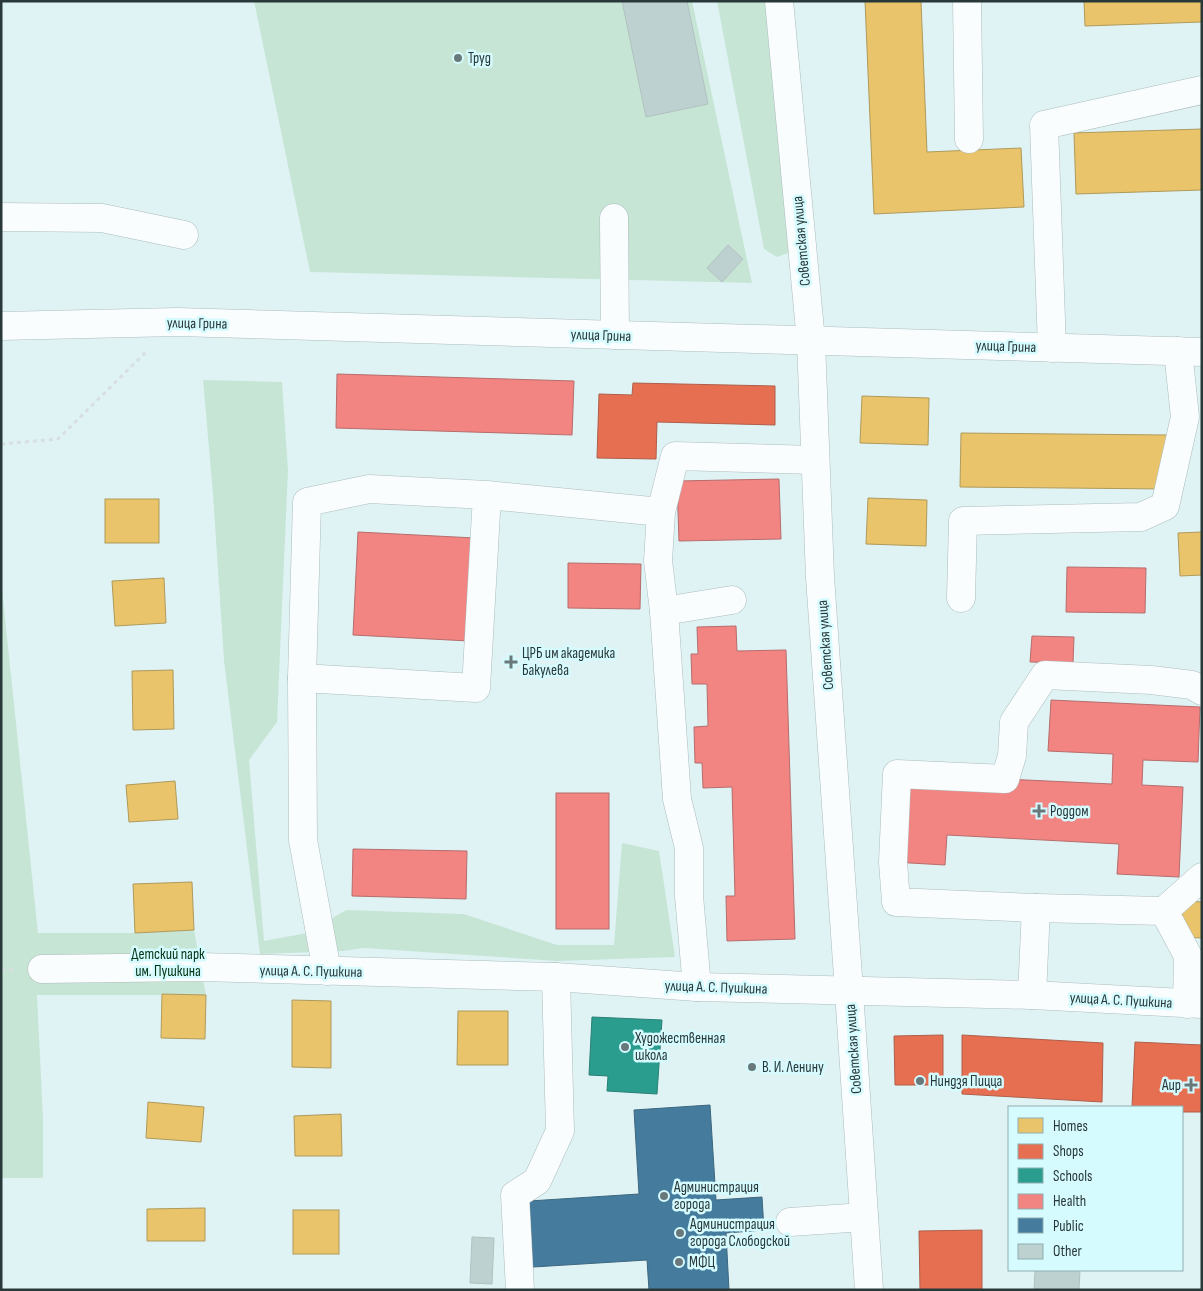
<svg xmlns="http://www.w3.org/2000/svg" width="1203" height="1291" font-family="'Sofia Sans Condensed',sans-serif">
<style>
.green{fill:#c7e5d5}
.homes{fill:#e9c46a;stroke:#af9a5b}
.shops{fill:#e76f51;stroke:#ae5e4a}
.schools{fill:#2a9d8f;stroke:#2a7f75}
.health{fill:#f28482;stroke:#b66d6c}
.public{fill:#457b9d;stroke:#3d677f}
.building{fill:#bdd2d0;stroke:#b2c1c0}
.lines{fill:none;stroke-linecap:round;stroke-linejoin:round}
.minor-casing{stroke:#acbcbd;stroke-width:29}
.major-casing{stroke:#acbcbd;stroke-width:29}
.highway-casing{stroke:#acbcbd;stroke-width:29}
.path{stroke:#d8dfe0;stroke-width:3;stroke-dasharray:4 4;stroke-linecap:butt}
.minor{stroke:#fafdfe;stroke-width:28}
.major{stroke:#fafdfe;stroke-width:28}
.highway{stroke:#fafdfe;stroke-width:28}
.poi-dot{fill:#69797b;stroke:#d5fbff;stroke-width:2}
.labels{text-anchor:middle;stroke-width:5;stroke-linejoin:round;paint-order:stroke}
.poi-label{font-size:15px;fill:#293839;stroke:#d5fbff;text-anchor:start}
.street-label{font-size:15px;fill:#293839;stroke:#d5fbff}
.park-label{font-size:15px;fill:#003314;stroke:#d5fbff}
</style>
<rect width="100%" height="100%" fill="#dff3f5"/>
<g class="green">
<polygon points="254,1 692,1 752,283 310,272"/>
<polygon points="717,1 768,1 793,251 777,257 764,249"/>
<polygon points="203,380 282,382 288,470 277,722 249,760 264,941 307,933 346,910 464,914 557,945 614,945 622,843 659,851 675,957 557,961 363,948 343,951 260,954 224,661 213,494"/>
<polygon points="1,580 38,933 135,933 194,930 206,995 37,995 43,1118 43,1178 1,1178"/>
</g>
<g class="homes">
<polygon points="865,1 921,1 927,152 1021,148 1024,207 874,214"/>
<polygon points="1084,1 1202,1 1202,22 1085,26"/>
<polygon points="1202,129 1202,190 1076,194 1074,133"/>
<polygon points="862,396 929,398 928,445 860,443"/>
<polygon points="961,433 1167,435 1166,489 960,487"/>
<polygon points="868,498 927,500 926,546 866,544"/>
<rect x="105" y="499" width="54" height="44"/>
<polygon points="1202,532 1202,575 1180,576 1178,533"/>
<polygon points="164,578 166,623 115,626 112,581"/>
<polygon points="173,670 174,729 133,730 132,671"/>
<polygon points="175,781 178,819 129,822 126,785"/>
<polygon points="192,882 194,930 135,933 133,884"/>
<polygon points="1183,901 1202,902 1202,938 1181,937"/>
<polygon points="162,994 206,995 205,1039 161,1038"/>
<polygon points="292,1000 331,1001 331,1068 292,1067"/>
<polygon points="458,1011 508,1011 508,1065 457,1065"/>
<polygon points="148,1102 204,1107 201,1142 146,1138"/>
<polygon points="341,1114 342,1156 295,1156 294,1116"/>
<polygon points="205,1208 205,1241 147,1241 147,1209"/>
<rect x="293" y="1210" width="46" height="44"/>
</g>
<g class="shops">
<polygon points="633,383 775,386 775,425 657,422 656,459 597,458 599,394 632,395"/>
<polygon points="943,1035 943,1085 895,1085 894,1036"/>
<polygon points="962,1035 1103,1043 1102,1102 962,1094"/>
<polygon points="1135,1042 1202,1045 1202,1112 1182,1112 1182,1107 1132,1107"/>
<polygon points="982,1230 982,1290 920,1290 919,1231"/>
</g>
<polygon class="schools" points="592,1017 662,1020 657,1094 607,1091 608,1076 589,1075"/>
<g class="health">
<polygon points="337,374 574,381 572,435 336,428"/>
<polygon points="779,479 781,539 679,541 677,481"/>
<polygon points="358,532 475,538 469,641 353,635"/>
<polygon points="568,563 641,564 640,609 568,608"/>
<polygon points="1067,567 1146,568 1145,613 1066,612"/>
<polygon points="736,626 737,651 786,650 795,939 727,941 726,896 735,896 732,787 703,788 702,763 695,763 694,727 708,726 707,684 692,684 691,654 698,654 697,627"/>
<polygon points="1032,636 1074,637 1073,663 1030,662"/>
<polygon points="1051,700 1200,707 1198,762 1143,760 1142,785 1183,787 1179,877 1117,874 1119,844 947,835 945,865 893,862 897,774 1112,784 1113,754 1048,751"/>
<rect x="556" y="793" width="53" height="136"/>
<polygon points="353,849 467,851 466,899 352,896"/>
</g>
<polygon class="public" points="710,1105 716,1200 762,1197 764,1230 726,1233 729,1290 649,1290 647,1260 533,1267 529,1201 639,1194 634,1110"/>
<g class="building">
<polygon points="622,1 687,1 708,104 646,117"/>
<polygon points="728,245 743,259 722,282 707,268"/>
<polygon points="472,1237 494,1238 492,1284 470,1283"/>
<polygon points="1035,1270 1080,1270 1079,1290 1034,1290"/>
</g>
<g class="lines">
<defs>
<g id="minor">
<polyline points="967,1 969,139"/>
<polyline points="1,217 102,218 184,235"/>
<polyline points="614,218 615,335"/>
<polyline points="1052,348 1044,125 1202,90"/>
<polyline points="487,495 476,688 302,678 307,502 369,489 487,495 661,512"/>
<polyline points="961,598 963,521 1141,517 1165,506 1185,417 1178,351"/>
<polyline points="664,611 732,600"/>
<polyline points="302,678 303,840 327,971"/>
<polyline points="1036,908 1164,911"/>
<polyline points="42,969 201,967 556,977 697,987 1032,995 1202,1004"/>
<polyline points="697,987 689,896 689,848 677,799 664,611 658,561 661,512 675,456 815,460"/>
<polyline points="1032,995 1036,908 896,902 893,862 897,774 1005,779 1012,756 1014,722 1045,675 1151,680 1192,685 1202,691"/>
<polyline points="1187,1004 1188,956 1164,911 1202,877"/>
<polyline points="790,1222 864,1217"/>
<polyline points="520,1290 515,1195 537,1181 560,1131 556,977"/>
</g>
<polyline id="major" points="779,1 811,341 820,577 849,991 869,1290"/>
<polyline id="highway" points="1,326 177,322 1202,352"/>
</defs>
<use href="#minor" class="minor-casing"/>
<use href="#major" class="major-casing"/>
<use href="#highway" class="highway-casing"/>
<g class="path">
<polyline points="1,444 58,439 147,351"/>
<polyline points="1,970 16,970"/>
</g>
<use href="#minor" class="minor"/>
<use href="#major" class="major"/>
<use href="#highway" class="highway"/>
</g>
<g class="poi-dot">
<circle cx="458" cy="58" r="5"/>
<path d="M508.5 654.5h5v5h5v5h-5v5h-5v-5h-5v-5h5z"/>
<path d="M1036.5 803.5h5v5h5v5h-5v5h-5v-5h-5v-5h5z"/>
<circle cx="625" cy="1047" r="5"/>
<circle cx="752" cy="1067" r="5"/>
<circle cx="920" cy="1081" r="5"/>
<path d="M1188.5 1077.5h5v5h5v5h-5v5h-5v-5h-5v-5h5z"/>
<circle cx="664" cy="1196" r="5"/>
<circle cx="680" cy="1233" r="5"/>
<circle cx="679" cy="1262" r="5"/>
</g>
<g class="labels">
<g class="poi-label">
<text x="468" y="63">Труд</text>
<text x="522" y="658">ЦРБ им академика<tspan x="522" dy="17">Бакулева</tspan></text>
<text x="1050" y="816">Роддом</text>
<text x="635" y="1043">Художественная<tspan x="635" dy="17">школа</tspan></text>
<text x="762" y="1072">В. И. Ленину</text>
<text x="930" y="1086">Ниндзя Пицца</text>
<text x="1181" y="1090" text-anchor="end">Аир</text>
<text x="674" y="1192">Администрация<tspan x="674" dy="17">города</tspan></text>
<text x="690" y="1229">Администрация<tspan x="690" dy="17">города Слободской</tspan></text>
<text x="689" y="1267">МФЦ</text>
</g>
<g class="street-label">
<text transform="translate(801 241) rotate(-95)" y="5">Советская улица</text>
<text transform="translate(197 323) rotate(1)" y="5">улица Грина</text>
<text transform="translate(601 335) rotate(2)" y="5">улица Грина</text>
<text transform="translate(1006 346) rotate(2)" y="5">улица Грина</text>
<text transform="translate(825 645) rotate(-94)" y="5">Советская улица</text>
<text transform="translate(311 971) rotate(1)" y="5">улица А. С. Пушкина</text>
<text transform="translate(716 987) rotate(2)" y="5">улица А. С. Пушкина</text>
<text transform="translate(1121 1000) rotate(3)" y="5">улица А. С. Пушкина</text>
<text transform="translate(853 1049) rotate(-94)" y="5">Советская улица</text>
</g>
<g class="park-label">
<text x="168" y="959">Детский парк<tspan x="168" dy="17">им. Пушкина</tspan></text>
</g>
</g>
<rect width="1203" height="1291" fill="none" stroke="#293839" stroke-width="5"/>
<rect x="1008" y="1106" width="175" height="165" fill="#d5fbff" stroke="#90adb0"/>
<rect x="1018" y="1118" width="25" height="15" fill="#e9c46a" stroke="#90adb0"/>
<text x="1053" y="1131" font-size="15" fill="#293839">Homes</text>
<rect x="1018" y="1144" width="25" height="15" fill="#e76f51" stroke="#90adb0"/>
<text x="1053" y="1156" font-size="15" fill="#293839">Shops</text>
<rect x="1018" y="1168" width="25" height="15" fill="#2a9d8f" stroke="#90adb0"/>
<text x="1053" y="1181" font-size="15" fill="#293839">Schools</text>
<rect x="1018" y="1194" width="25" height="15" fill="#f28482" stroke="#90adb0"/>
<text x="1053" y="1206" font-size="15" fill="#293839">Health</text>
<rect x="1018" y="1218" width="25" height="15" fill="#457b9d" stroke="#90adb0"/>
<text x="1053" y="1231" font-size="15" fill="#293839">Public</text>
<rect x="1018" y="1244" width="25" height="15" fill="#bdd2d0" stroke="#90adb0"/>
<text x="1053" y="1256" font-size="15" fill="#293839">Other</text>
</svg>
